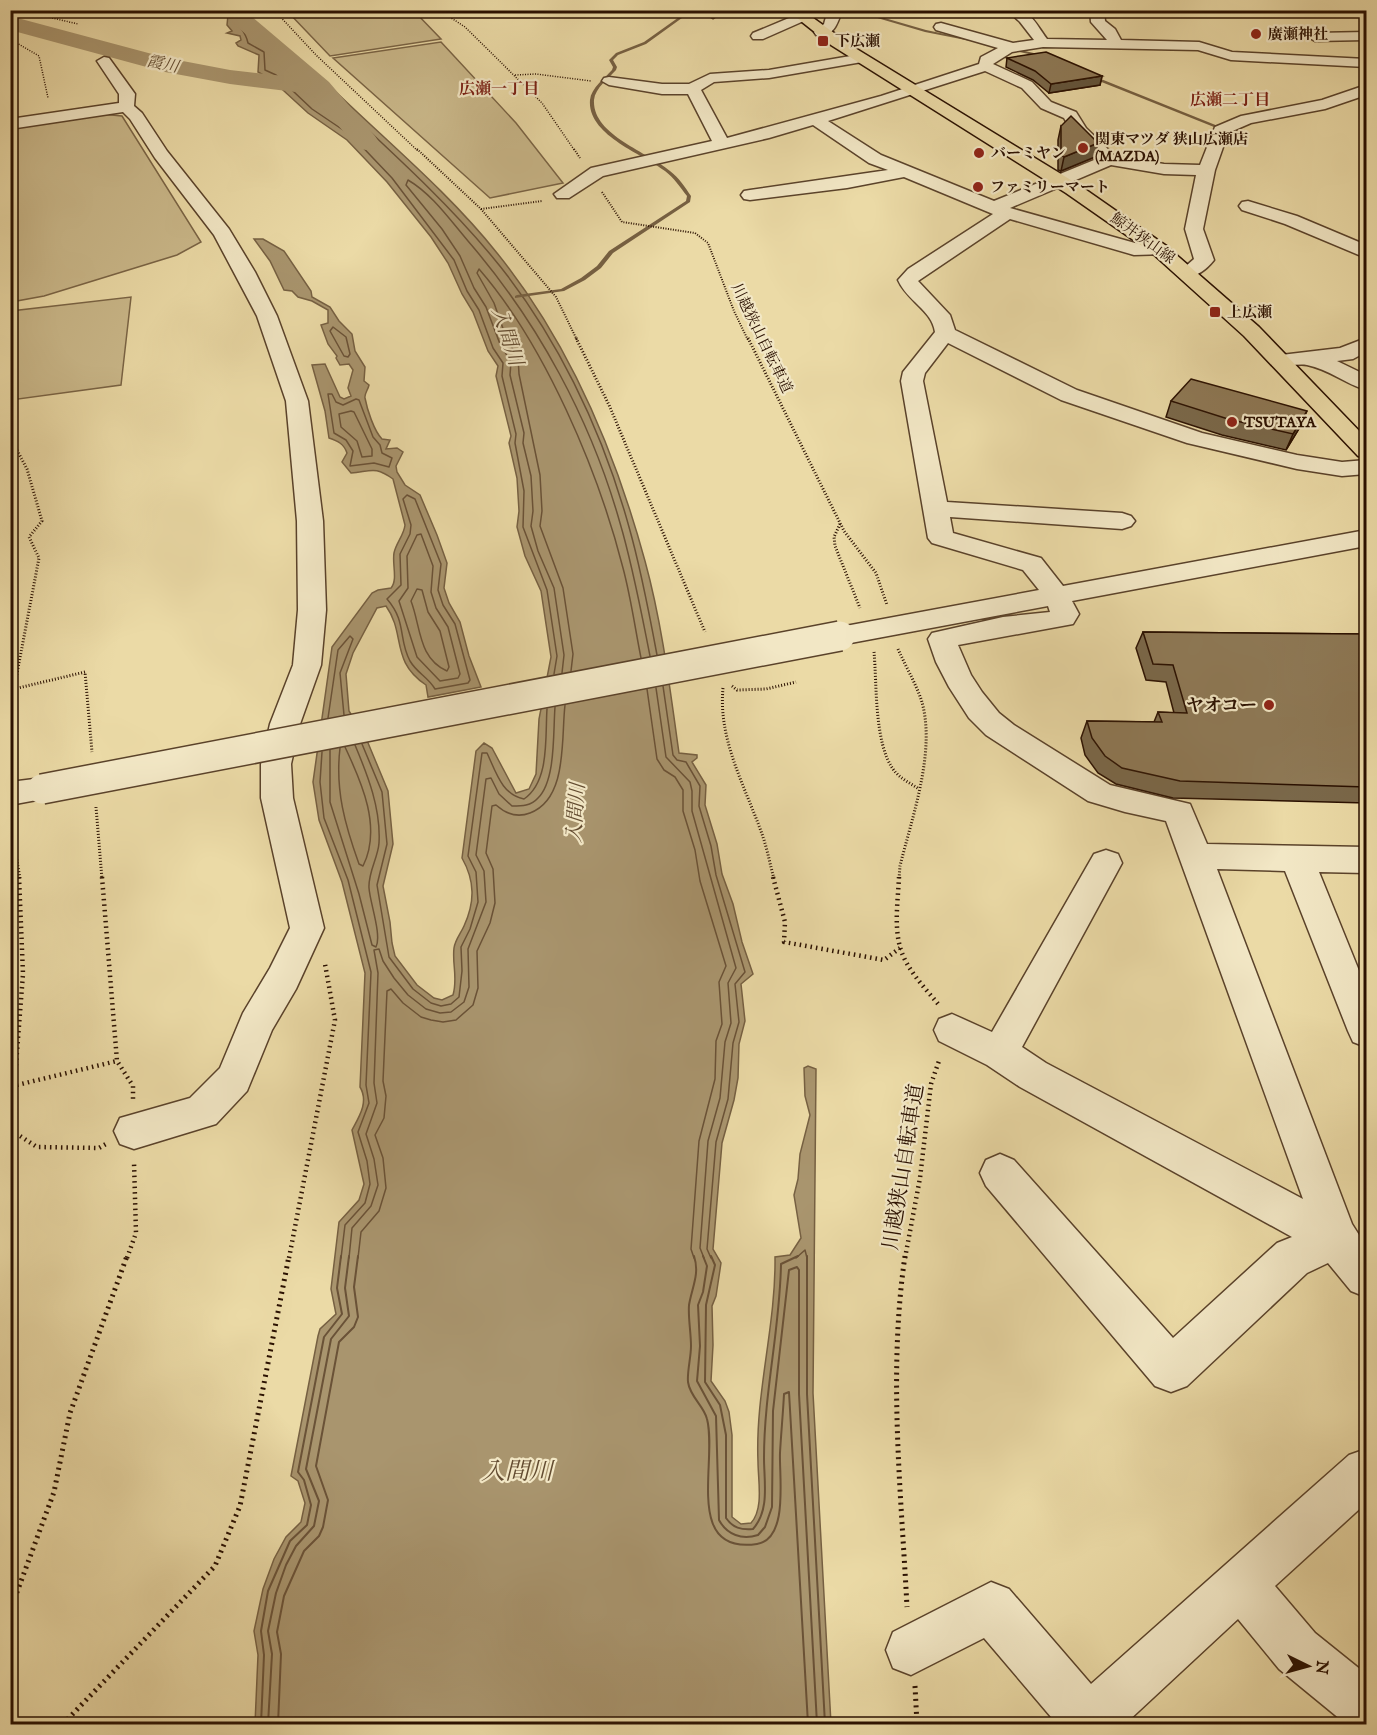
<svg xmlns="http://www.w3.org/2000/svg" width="1377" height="1735" font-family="'IM FELL English','Noto Serif JP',serif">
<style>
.green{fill:#cab88a;stroke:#7a6445;stroke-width:1.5}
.water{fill:#a9956e;stroke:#766042;stroke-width:1.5}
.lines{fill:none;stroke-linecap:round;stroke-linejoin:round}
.shore-far1{stroke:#6a5237;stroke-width:1.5}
.shore{stroke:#6a5237;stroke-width:2}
.stream{fill:#766042;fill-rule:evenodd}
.river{fill:#a9956e;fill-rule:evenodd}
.minor-casing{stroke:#5a422a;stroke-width:3}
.major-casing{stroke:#2a1000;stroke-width:3}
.path-far4{stroke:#2a1000;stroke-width:1.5;stroke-dasharray:1 1.5;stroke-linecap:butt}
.path-far3{stroke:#2a1000;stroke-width:2;stroke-dasharray:1 1.5;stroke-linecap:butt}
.path-far2{stroke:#2a1000;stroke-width:3;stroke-dasharray:1 2;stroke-linecap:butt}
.path-far1{stroke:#2a1000;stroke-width:4.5;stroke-dasharray:1.5 4;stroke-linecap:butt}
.path{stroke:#2a1000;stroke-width:5;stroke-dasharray:2 4.5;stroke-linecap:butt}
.minor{fill:#f2e7c5;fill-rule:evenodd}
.major{fill:#ebdaa6;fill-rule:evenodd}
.minor-bridge-casing{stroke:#5a422a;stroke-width:32;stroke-linecap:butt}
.minor-bridge{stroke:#f2e7c5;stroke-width:29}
.wall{fill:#7a684a;stroke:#2a1000;stroke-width:1.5}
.shaded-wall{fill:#63553c;stroke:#2a1000;stroke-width:1.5}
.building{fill:#8e7956;stroke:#2a1000;stroke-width:1.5}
.poi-dot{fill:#8f2418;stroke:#f2e7c5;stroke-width:2}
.labels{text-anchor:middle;stroke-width:4.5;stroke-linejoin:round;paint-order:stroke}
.far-poi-label{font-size:15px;font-weight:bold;fill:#2a1000;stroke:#f2e7c5;text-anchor:start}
.far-street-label{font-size:15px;fill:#2a1000;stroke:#f2e7c5}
.far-water-label{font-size:16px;font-style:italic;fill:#634c31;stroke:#f2e7c5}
.far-neighbourhood-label{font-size:16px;font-weight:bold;fill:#7a1f14;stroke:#f2e7c5}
.poi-label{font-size:18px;font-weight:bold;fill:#2a1000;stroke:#f2e7c5;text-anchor:end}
.water-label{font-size:20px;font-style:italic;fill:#634c31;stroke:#f2e7c5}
.near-street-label{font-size:21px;fill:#2a1000;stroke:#f2e7c5}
.near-water-label{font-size:24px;font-style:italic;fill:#634c31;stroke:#f2e7c5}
</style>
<rect width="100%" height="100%" fill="#ebdaa6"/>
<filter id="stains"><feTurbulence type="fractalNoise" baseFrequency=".00333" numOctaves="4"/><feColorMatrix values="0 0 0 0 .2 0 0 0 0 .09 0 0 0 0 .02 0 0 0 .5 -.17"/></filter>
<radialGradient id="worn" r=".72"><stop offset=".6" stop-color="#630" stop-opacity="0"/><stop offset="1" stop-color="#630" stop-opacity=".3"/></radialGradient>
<g class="green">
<polygon points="287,11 414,11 441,39 330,56"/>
<polygon points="441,42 516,123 563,183 490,198 333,58"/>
<polygon points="101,114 122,116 201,242 177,255 44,296 11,302 11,129"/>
<polygon points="131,297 121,385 11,400 11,311"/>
</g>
<path class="water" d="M219,11H244C260,27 316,96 337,93C391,145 450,194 497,253C569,342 615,451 645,561C662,623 670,689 679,753L697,755V758L692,762L706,785L705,805L717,844L722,874L733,904L742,942L753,974L741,984L745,1021L739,1044L738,1078L734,1100L722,1143L713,1249L721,1263L716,1296L712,1306L713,1345L711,1381L725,1401L729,1412L732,1435V1517L741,1524L751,1523C764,1509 758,1480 758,1462C755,1393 776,1326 775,1257L790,1255L801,1238L794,1195L798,1179L800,1154L810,1115L805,1096L804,1068L808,1066L816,1069L813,1393L831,1724H255L258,1655L254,1631L263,1589L274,1559L286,1537L301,1522L305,1503L298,1481L291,1476L318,1336L320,1329L336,1314L331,1289L339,1222L359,1200L364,1184L352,1130C359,1117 369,1102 360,1087L365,973L342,882L319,820L313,782L332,647L372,593L378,590L391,588C398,580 392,564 394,553C396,543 404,535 405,525L393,479C375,466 372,471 351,473L342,462L347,453C344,444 338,441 329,438L325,411L312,365L325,364L340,397L344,399L351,396L348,388L353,370L349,364L340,365L336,358L337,356L328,344L321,325L328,323V310L312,301L298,297L292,291L284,290L270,261L254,239H263L284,251L311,291L312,297L330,307L339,321L352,334L355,351L365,367L364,381L369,385C368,390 364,394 365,398C367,409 374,431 382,439L390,440L386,449L397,448L403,452L396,466L397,472L405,485L420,495L437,535L447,563L444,588L449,603L460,622L469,656L481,687L428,697L426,685C390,661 406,634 386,606L377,608L353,653L346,674L349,711L366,738L388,791L393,844L383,886L390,922L392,943L395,956L417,985L434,998L442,1000L453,995C458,978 452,964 454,948C455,940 461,933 464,926C475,902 475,881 462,858L476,751L484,743L492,748L516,793L529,789L536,774L539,719L551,657L541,591L525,556L517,527L519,511L517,478L509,443L511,436L496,376L498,366L488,351L473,312L462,294L448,263L431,237L387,182L347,140L308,113L272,80L258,72L259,55L238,46L236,43L241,40L240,36L227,33L232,31L227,25L228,15Z"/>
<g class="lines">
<g class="shore-far1">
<path d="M232,10C235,26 245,28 248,43L264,52L265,70L276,75L312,109L352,136L392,178L454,260L467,291L479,310L493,348L503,363L502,376L516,434L515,443L524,491L523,527L547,590L557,656L554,674"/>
<path d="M241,10L242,17C269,47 296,88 336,100C389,150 443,198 490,254C555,331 602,429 629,527C641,569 649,612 657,655"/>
<polygon points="333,327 346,337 350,354 348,357 344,356 330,331"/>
<polygon points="328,394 332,394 336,402 343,405 356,399 359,400 373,437 380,445 382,453 392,458 389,467 374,463 350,466 353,451 346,440 334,433"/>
<polygon points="351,411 354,412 372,449 372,456 362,457 357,441 341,427 339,414"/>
<path d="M407,495L415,499L441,564L438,590L443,605L455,624L470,680L468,683L435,689C428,677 417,673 410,661C398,639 407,622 387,599L401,585L400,554L410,534L411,525L403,499Z"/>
<polygon points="421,534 433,566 431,592 436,608 448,627 460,674 458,678 440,681 417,657 399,601 408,588 407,556 417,535"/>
<path d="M417,589L422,590L428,612L440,631L449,667L447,671C418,658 421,627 411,601Z"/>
<path d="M571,671L573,654L563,588L540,526L542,511L540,475L519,374L518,357L507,340L494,303L477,273L479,269C545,345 598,470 623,568C631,598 635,628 641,658"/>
<path d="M562,673L564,655L554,588L538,551L531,526L533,511L531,476L523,443L524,433L510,375L511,362L500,344L486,307L474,288L460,256L442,229L406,185L408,180C432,194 450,220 468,241C538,322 591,420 620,523C633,567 641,611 650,656"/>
<polyline points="663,686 673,755 677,760 686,762 700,786 699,806 711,846 716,875 745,972 735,984 739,1022 733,1043 728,1099 716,1142 707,1249 711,1258"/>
<polyline points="656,688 666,757 690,782 692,791 692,811 736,968 728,983 731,1023 725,1042 720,1098 708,1141 700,1248 704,1258"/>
<polyline points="647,689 657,759 664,770 675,777 683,790 683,811 695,850 700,881 726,966 719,982 722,1024 716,1041 715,1079 699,1141 691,1249 694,1258"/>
<polyline points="328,718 338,650 350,636 353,639 340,673 344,715"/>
<path d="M362,744L382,792L387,844L377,885L389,957L413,989L431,1003L441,1006L451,1004L459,997L462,971L461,947L470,929L478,902L476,872L468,856L482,753H487C496,772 502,795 524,799C550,781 545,737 547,709"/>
<path d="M340,748C335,790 345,825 359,864L363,866C382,828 362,783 345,747"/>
<path d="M330,750V802L359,894L372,945L376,947C382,935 370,903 369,888C368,872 378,858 379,843C381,809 368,776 355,745"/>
<polyline points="322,752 320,782 324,818 348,880 371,972 366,1085 369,1103 358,1132 367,1161 370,1184 365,1203 345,1225 341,1258"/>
<path d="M349,1258L352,1228L371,1206L378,1185L374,1159L366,1134L377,1103L374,1083L378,973L374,950L379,949L383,961L394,978L408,995L426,1009L440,1013L451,1012L464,1002L469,987L468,949L486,902L484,871L476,855L486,779L491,778L499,794L512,806C522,806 531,806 538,798C556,780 553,732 555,707"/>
<path d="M358,1258L361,1232L379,1211L386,1188L383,1158L375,1135L384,1118L386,1096L383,1081L387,991L391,989L403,1003L421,1017L431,1020L443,1022L456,1020L473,1005L478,988L477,951L490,923L495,903L493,869L486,853L492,806L496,805C506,814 517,818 530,813C568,799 561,738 565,705"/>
<polyline points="796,1258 805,1250 807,1258"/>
</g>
<g class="shore">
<path d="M694,1256C700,1274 692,1287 689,1305C688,1318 691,1332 691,1346C691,1358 687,1371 688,1382C690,1397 704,1406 707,1419C718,1460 683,1555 757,1544C789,1539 779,1476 780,1453C781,1434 783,1414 784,1394L789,1392L808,1724"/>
<path d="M703,1256L707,1266L703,1292L698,1305L700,1346L697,1381L716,1416L719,1520C727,1535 742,1540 758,1535L765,1527L772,1507L773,1411L789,1270L797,1267L799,1270V1394L817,1724"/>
<path d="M711,1256L715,1265L706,1305L705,1382L720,1405L726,1435V1518C733,1528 741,1530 753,1529C770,1510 764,1482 764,1458C764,1392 780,1329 781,1264L798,1256"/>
<polyline points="807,1256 807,1394 825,1724"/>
<polyline points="261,1724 264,1655 261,1631 268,1591 290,1541 307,1525 311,1505 304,1480 298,1472 324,1337 342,1314 337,1288 341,1256"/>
<polyline points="268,1724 272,1654 268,1631 276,1593 286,1565 296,1546 314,1526 319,1501 306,1469 331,1339 349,1316 345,1288 349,1256"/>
<polyline points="278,1724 281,1654 277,1632 284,1596 304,1551 319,1536 323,1527 328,1500 316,1466 339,1342 354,1327 358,1317 354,1287 358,1256"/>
</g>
<g class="stream">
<path d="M689,10H693L646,44L618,55L613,60L617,67L616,70C609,78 595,88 594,100C592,135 648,152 670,171C679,178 685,187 691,196L690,202L613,253L601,268L585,280L564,291L515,298V296L517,295L561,289L581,278L597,266L609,251L686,201L687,196C680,187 674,178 665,171C643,154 587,135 590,100C591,88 605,78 612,70L613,67L609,60L616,53L644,42Z"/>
<polygon points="850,10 857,10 926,30 988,43 986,44 925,32"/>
<polygon points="1011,48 1047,56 1049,57 1047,58 1010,50"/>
<polygon points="1089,75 1091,75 1218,126 1214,127 1089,77"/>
</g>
<polygon class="river" points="219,10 244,10 329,82 375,136 379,142 375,148 366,150 357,148 312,94 230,84 165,72 10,30 10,16 167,58 230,70 293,77"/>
<defs>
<g id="minor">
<polygon points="709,10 724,10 713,18 706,14"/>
<path d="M828,10H842C838,23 833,39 816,35L814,32L824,24Z"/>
<path d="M1007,10C1032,10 1033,20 1047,39L1107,40L1091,22L1090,10H1104L1105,21L1115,29L1121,40L1199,42L1232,52L1366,59V67L1231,60L1198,50L1043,47L1012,52L993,64L1032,82L1051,102L1076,112L1086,128L1115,156L1164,164L1200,165L1215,127L1241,116L1322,100L1366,85V95L1325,109L1251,123L1228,133L1215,170L1203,229L1214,260C1206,270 1195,279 1182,276L1179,272L1194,259L1185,229L1196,175L1164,174L1111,165L1010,208L1135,243L1167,246L1169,250L1167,254L1134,255L1010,219L918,281L950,315L955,330L1077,390L1202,433L1297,455L1342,462L1366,460V474L1342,476L1297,469L1187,443L1061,400L948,343L925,373L923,381L947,502L1122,513L1131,516L1135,521L1131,526L1122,529L950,517L953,533L1041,558L1063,586L1366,530V546L1072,601L1079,614L1073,624L958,645L971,675L982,692L999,713L1014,725L1110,785L1190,804L1207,844L1366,847V873L1319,872L1366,988V1047L1353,1042L1348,1031L1285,871L1217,869L1352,1224L1366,1246V1297L1351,1291L1328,1263L1307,1273L1187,1386L1171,1392L1155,1386L986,1186L980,1173L986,1160L1000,1154L1014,1160L1173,1338L1277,1243L1292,1237L1020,1087L987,1065L939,1041L934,1030L939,1019L952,1014L992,1032L1094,854L1106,850L1118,854L1122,863L1022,1047L1046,1063L1303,1199L1166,821L1125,812L1088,801L986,735L969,718L949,687L936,662L928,639L932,633L1003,617L1050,612L1048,606L840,645L830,642L826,636L830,630L840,627L1039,590L1023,570L932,543L928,538L901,381L903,372L935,332C932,310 907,301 898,280L908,269L993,214L904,177L847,188L750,200L744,199L741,195L744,191L750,190L888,170L869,163L813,125L769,138L603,176L569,198H557L554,194L591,168L712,141L688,94H662L609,85L602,81L604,78L609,77L662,84H689L710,74L769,70L862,54L869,58L862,62L769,78L714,82L701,90L727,138L881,96L979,64L981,57L998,48L936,30L934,27L936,24L941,23L1013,43L1034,40L1020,22ZM985,71L1022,88L1041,108L1064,118L1073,134L1099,158L994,201L881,155L828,121Z"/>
<polygon points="801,13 808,17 806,20 763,39 753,39 751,36 753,33"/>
<polygon points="1366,32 1366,40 1315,41 1308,37 1315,33"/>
<polygon points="104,57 109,58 135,94 134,106 142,113 167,151 229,229 255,272 277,316 308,401 323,521 326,610 321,665 300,724 291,764 293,798 324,928 296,989 272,1030 247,1091 216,1124 134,1149 120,1144 114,1131 120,1118 190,1098 220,1068 243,1013 270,968 290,928 261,798 261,764 270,724 293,665 298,610 297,521 286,401 257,316 214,235 155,158 130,119 123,112 10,129 10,119 119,103 119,94 97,61"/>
<polygon points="1248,201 1297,216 1366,245 1366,258 1285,224 1242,210 1239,206 1242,202"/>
<path d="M1366,338V352L1353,359L1337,361L1366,375V390C1346,384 1328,369 1307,365C1296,363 1285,368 1273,366L1270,361L1273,356L1281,355L1340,348Z"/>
<polygon points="42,778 53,781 58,789 53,797 10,805 10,782"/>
<polygon points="1366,1449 1366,1503 1275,1586 1315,1633 1366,1674 1366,1724 1346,1724 1279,1669 1238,1619 1125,1724 1057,1724 984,1638 911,1675 893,1668 886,1650 893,1632 991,1582 1009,1589 1091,1684 1349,1455"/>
</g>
<polygon id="major" points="787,10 802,10 855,48 1079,185 1165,245 1259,327 1366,438 1366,458 1358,456 1244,336 1152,253 1066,193 831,45"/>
</defs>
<use href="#minor" class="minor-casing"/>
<use href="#major" class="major-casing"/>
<g class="path-far4">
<polyline points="18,10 78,24"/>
<polyline points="274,10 316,55 418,151"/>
<polyline points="439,10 465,27 542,103 575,151"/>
<polyline points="10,39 39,56 48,98"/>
<polyline points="515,75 536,74 591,81"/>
</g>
<g class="path-far3">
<polyline points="417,149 481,209 556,297 577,340"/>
<polyline points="574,149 580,158"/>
<polyline points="602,192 622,222 695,233 708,243 734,311 748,340"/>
<polyline points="481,209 542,201"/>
</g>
<g class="path-far2">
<polyline points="576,338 609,405 705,632"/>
<polyline points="748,338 844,531 876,573 887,605"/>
<polyline points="10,437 27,469 42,521 29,537 39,558 14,689 10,731"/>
<polyline points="840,524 834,537 835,546 860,608"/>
<path d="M898,649C905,665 915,682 921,699C937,749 912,817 900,866L899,879"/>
<path d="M874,652C877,684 874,742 893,769C899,778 910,783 919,789"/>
<polyline points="732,686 737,690 766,689 796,682"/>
<path d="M723,688C718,740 745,786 762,834C767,848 770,864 774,879"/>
<polyline points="14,689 85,672 92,752"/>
<polyline points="96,807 102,879"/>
<polyline points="10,818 20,879"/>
</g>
<g class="path-far1">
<polyline points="102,877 117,1061 133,1086 133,1100"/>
<polyline points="773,877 785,922 784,942 884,960 900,948"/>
<path d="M899,877C898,900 894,925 900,947C906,969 925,988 939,1005"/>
<polyline points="17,1085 117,1061"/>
<polyline points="11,1130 37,1147 99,1148 106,1144"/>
<polyline points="10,1142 23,974 19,877"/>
<polyline points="127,1258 136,1233 134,1162"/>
<polyline points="289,1258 335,1020 325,964"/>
<polyline points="905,1258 920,1178 931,1084 940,1058"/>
</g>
<g class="path">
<path d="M905,1256C888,1372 901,1490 907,1607"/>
<polyline points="10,1611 54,1492 70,1413 127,1256"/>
<polyline points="915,1686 917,1724"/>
<polyline points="63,1724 215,1566 240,1506 289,1256"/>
</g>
<use href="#minor" class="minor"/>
<use href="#major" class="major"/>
<defs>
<polyline id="minor-bridge" points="42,789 840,636"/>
</defs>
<use href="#minor-bridge" class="minor-bridge-casing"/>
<use href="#minor-bridge" class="minor-bridge"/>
</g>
<g class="wall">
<polygon points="1007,58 1102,76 1100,85 1049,93 1033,80 1006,67"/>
<polygon points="1061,126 1095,157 1061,171 1058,170 1058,140"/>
<polygon points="1171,401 1300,427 1286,450 1222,435 1166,417"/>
<polygon points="1143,632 1366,634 1366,803 1173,798 1116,784 1098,773 1085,755 1081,738 1087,721 1154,722 1158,712 1174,713 1166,682 1146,680 1136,648"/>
</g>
<g class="shaded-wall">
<polygon points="1102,76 1100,85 1049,93 1051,84"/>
<polygon points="1098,143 1095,157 1061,171 1064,157"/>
<polygon points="1307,411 1300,427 1286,450 1293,434"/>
</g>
<g class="building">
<polygon points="1046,52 1102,76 1051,84 1035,71 1007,58"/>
<polygon points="1071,116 1098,143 1064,157 1061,155 1061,126"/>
<polygon points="1191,379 1307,411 1293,434 1228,419 1171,401"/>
<polygon points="1143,632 1366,634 1366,787 1180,781 1122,768 1105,756 1092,738 1087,721 1162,722 1158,712 1187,713 1173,665 1153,664"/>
</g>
<g class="poi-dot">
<circle cx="1256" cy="34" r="6"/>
<rect x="817" y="35" width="12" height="12" rx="3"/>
<circle cx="1083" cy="148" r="6"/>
<circle cx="979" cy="153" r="6"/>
<circle cx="978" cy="187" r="6"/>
<rect x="1209" y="306" width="12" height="12" rx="3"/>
<circle cx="1232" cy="422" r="6"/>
<circle cx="1269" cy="705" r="6"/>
</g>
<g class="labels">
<g class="far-poi-label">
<text x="1268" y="39">廣瀬神社</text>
<text x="835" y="46">下広瀬</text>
<text x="1095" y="144">関東マツダ 狭山広瀬店<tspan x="1095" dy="17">(MAZDA)</tspan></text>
<text x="991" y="158">バーミヤン</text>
<text x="990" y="192">ファミリーマート</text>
<text x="1227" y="317">上広瀬</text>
<text x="1244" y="427">TSUTAYA</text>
</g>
<g class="far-street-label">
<text transform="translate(1143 238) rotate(36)" y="5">鯨井狭山線</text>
<text transform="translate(762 338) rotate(64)" y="5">川越狭山自転車道</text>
</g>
<g class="far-water-label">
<text transform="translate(163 63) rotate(12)" y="6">霞川</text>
</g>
<g class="far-neighbourhood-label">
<text x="499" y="94">広瀬一丁目</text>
<text x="1230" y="105">広瀬二丁目</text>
</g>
<g class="poi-label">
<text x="1257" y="711">ヤオコー</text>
</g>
<g class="water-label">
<text transform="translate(508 336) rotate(72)" y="7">入間川</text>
<text transform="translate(575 813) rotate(-86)" y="7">入間川</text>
</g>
<g class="near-street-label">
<text transform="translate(903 1167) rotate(-81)" y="7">川越狭山自転車道</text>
</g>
<g class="near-water-label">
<text x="517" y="1479">入間川</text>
</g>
</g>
<rect width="1377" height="1735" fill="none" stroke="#ebdaa6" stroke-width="36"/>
<rect x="12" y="12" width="1353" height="1711" fill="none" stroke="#2a1000" stroke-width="3"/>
<rect x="18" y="18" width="1341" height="1699" fill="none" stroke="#2a1000" stroke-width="1.5"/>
<g transform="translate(1308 1666) rotate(95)" stroke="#f2e7c5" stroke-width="4.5" paint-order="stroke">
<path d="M0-4.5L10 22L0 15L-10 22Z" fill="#2a1000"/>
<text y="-9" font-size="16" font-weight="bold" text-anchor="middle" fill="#2a1000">N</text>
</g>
<rect width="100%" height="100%" filter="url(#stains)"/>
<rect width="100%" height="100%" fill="url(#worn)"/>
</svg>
